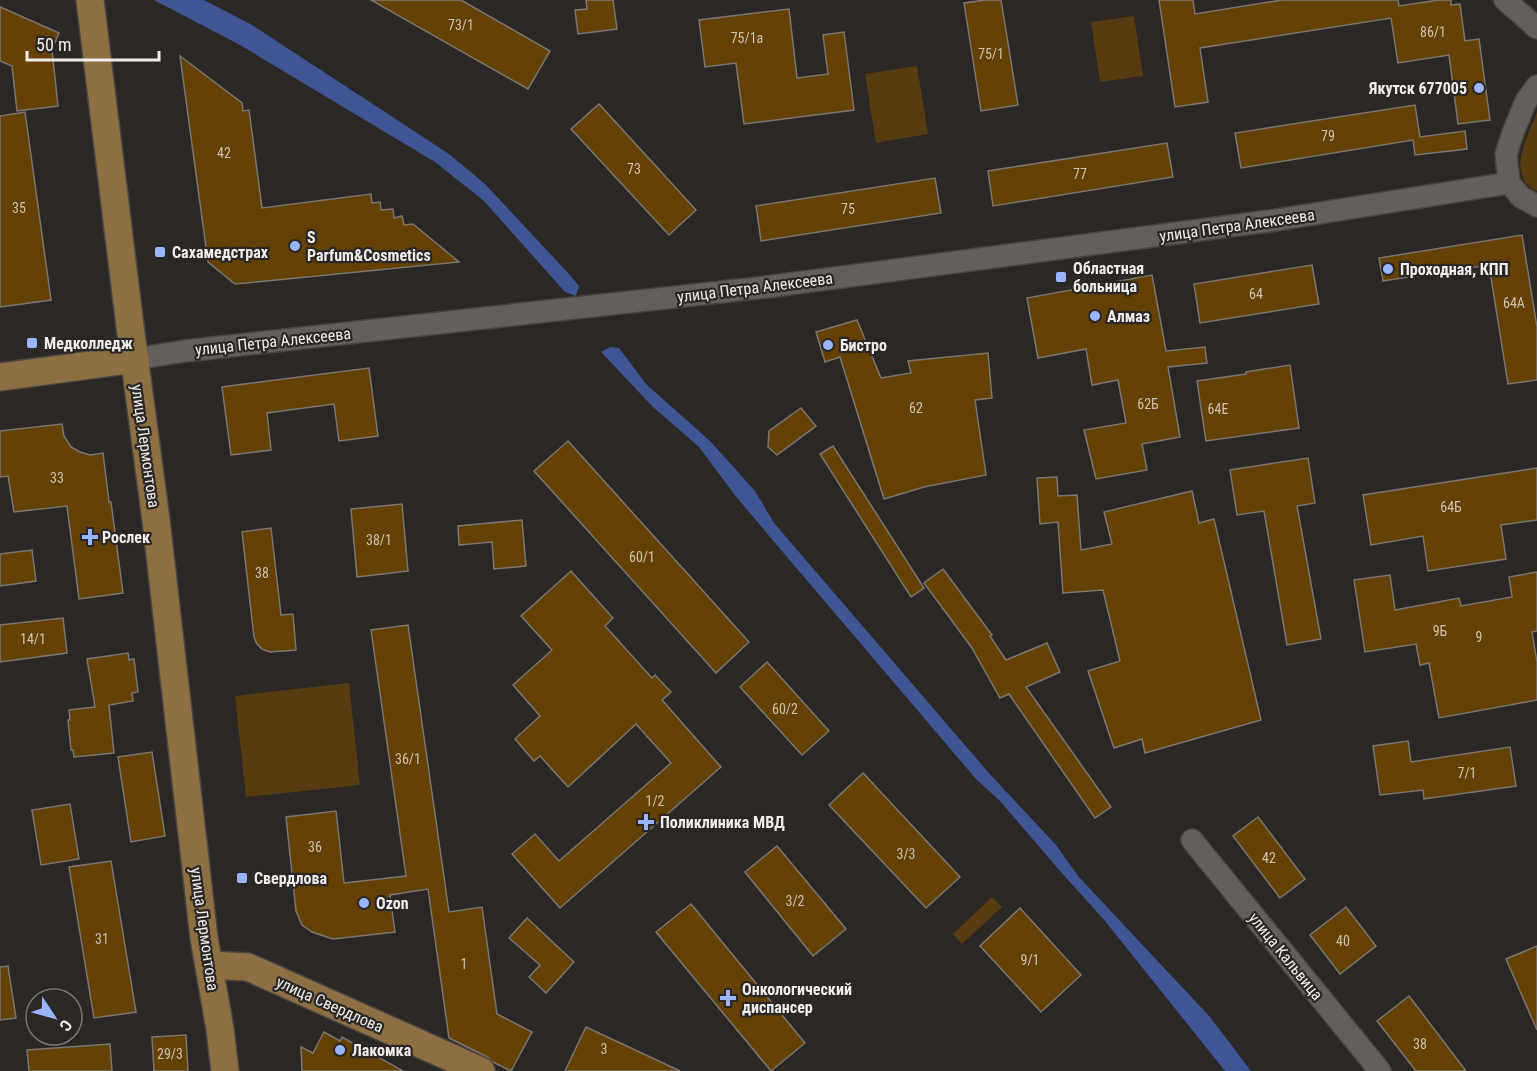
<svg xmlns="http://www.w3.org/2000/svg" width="1537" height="1071" font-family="'Roboto Condensed',sans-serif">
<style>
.green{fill:#583c11}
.water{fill:#3f5594}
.building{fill:#644102;stroke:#7a7773;stroke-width:1.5}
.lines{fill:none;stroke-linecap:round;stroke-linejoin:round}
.minor-casing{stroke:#474543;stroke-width:24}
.major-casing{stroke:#474543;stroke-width:30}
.minor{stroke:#625f5c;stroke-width:21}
.major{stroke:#8d6f42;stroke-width:27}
.poi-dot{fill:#99b5fd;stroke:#2a2724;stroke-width:2}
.labels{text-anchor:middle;stroke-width:4.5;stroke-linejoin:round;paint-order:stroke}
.number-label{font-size:14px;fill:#ccc3b2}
.poi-label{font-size:16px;font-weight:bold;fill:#efeeec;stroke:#2a2724;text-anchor:start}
.street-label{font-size:16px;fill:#efeeec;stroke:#2a2724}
</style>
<rect width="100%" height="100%" fill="#2a2724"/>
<g class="green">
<polygon points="1134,16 1143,76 1100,82 1091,22"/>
<polygon points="917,66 928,134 876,143 865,74"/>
<path d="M1537,112V191C1532,189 1530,187 1526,183C1511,163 1530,132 1537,112Z"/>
<polygon points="349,683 360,785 246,797 235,696"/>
<polygon points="992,897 1002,907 962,944 953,934"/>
</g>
<g class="water">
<polygon points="154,0 204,0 252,25 449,154 485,184 569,274 579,286 576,296 565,292 484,201 435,162 240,45"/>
<polygon points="610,347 619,348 646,384 710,441 755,491 774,523 988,772 1056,845 1078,876 1210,1017 1251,1071 1225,1071 1105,921 1060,871 999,800 976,779 770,537 734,494 699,447 653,407 601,352"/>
</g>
<g class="building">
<polygon points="371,0 461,0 550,51 528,89"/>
<polygon points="586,0 613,0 617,29 578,34 575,10 587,9"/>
<polygon points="985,0 1001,0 1018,105 981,111 964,3"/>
<polygon points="1159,0 1193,0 1195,14 1282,0 1398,0 1399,6 1439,0 1451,0 1451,5 1460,4 1465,41 1479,39 1490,120 1458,124 1449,55 1398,63 1391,18 1200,48 1208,102 1175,107"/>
<polygon points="0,7 59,33 52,50 58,106 17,111 12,66 0,61"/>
<polygon points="789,9 797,78 828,74 823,35 844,32 854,110 744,124 736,63 705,67 699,20"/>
<polygon points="180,56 242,103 243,111 249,110 262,208 371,194 372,203 380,202 381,210 393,209 394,218 402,216 404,225 413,224 459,262 235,284 208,262"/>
<polygon points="599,104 696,210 669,235 571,129"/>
<polygon points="1415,105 1420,137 1465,131 1467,149 1415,155 1413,140 1241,168 1235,133"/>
<polygon points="25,112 51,300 0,307 0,116"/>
<polygon points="1167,143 1173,177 993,206 988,171"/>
<polygon points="935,178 941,213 761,241 756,206"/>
<polygon points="1522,235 1537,327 1537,380 1508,384 1489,265 1383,281 1379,258"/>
<polygon points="1312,265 1319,304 1200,323 1194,284"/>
<polygon points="1152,275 1166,351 1205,347 1207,363 1168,367 1180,437 1142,444 1147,470 1096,479 1084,430 1126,423 1118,380 1092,385 1086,349 1038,358 1027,298"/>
<polygon points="857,320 881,378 911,373 908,361 988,353 992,398 975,400 986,475 924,487 884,499 840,357 825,362 816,332"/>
<polygon points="1290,365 1299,428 1206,441 1197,381 1246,374 1246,372"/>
<polygon points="369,368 378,436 339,441 334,404 267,413 271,450 231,455 222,387"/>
<polygon points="801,408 816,426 777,455 768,447 769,431"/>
<polygon points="62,424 64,436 71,447 80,452 90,455 103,453 109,502 111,502 123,593 79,599 67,506 14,512 8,476 0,477 0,431"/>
<polygon points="568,441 749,642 716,673 534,471"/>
<polygon points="833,446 924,588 911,597 820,454"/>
<polygon points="1308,458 1315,503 1297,506 1321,639 1287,645 1264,511 1237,515 1230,470"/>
<polygon points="1537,468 1537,520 1501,525 1506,559 1428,571 1423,536 1371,545 1363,495"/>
<polygon points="1057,477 1058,496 1077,495 1081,550 1112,544 1104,512 1192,491 1199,523 1214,519 1261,720 1145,753 1142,739 1114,748 1088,671 1120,661 1103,590 1063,593 1058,522 1040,524 1037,478"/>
<polygon points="402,504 408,571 357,577 351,509"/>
<polygon points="522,520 526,566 494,569 492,542 459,545 458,526"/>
<polygon points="271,528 281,615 293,614 296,650 270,652 262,649 257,644 254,637 242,532"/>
<polygon points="32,550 36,581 0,586 0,554"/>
<polygon points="943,569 992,635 990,636 1006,660 1047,643 1060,672 1026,687 1111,807 1095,818 1009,694 1000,698 972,648 924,583"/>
<polygon points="571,571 613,618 605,626 652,678 655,675 671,692 662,700 721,767 560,908 512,854 535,834 559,861 671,763 636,724 568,787 540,756 534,761 515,739 540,716 513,685 552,650 521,616"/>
<polygon points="1537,572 1537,631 1532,632 1537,662 1537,700 1439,718 1429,663 1420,665 1416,644 1365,652 1354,580 1390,575 1395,610 1459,598 1461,606 1512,597 1509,577"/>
<polygon points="63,618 67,653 0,662 0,625"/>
<polygon points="408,625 449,912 482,907 497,1014 532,1032 511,1071 493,1062 487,1057 449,1038 428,889 390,895 395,932 333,939 312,932 302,925 296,911 286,817 336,811 344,883 406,876 371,630"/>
<polygon points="128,653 129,660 134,659 138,692 132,693 133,701 109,705 114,753 74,757 73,750 71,750 68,720 70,720 69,710 95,707 87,659"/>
<polygon points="767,662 829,731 802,755 740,687"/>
<polygon points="1408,741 1411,762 1510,747 1516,786 1424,799 1423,790 1380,795 1373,746"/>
<polygon points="152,752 165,836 131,842 118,757"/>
<polygon points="863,773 960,877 926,908 829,805"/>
<polygon points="70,804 79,859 41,865 32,810"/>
<polygon points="1258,817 1305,879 1280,898 1233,836"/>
<polygon points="777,846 846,929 813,956 745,872"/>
<polygon points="111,861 136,1012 94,1018 69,867"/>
<polygon points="691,904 805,1043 771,1071 656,932"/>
<polygon points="1346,907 1376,946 1340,974 1310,935"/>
<polygon points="1020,908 1081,975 1041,1012 980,946"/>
<polygon points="527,918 574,962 546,993 529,977 540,965 509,938"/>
<polygon points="1537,946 1537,1030 1506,959"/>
<polygon points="8,966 16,1018 0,1020 0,967"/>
<polygon points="1409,996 1466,1071 1416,1071 1377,1021"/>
<polygon points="586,1027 680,1071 565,1071"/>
<polygon points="324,1032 340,1041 342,1037 403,1071 302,1071 301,1047 313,1053"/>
<polygon points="186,1035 188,1071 154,1071 152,1037"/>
<polygon points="110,1044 112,1071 29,1071 27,1050"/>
</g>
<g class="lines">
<defs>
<g id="minor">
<polyline points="1505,0 1537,28"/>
<polyline points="1537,86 1526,101 1514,130 1506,154 1509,183 1521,197 1537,206"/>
<polyline points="135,359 185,351 766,287 1276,220 1509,183"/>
<polyline points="1192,840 1380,1071"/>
</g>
<g id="major">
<polyline points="90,0 130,326 156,520 204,938 220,1029 225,1071"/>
<polyline points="0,377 135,359"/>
<polyline points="209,965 248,967 481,1071"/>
</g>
</defs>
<use href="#minor" class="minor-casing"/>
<use href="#major" class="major-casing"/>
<use href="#minor" class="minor"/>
<use href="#major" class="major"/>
</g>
<g class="poi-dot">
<circle cx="1479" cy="88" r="6"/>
<circle cx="295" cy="246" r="6"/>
<rect x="154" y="246" width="12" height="12" rx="3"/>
<circle cx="1388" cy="269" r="6"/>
<rect x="1055" y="271" width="12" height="12" rx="3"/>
<circle cx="1095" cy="316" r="6"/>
<rect x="26" y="337" width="12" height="12" rx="3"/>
<circle cx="828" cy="345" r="6"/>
<path d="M87 528h6v6h6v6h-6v6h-6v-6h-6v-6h6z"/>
<path d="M643 813h6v6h6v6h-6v6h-6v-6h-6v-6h6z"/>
<rect x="236" y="872" width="12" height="12" rx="3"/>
<circle cx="364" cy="903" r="6"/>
<path d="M725 989h6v6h6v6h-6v6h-6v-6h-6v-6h6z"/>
<circle cx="340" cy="1050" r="6"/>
</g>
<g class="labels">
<g class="number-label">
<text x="461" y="30">73/1</text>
<text x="1433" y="37">86/1</text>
<text x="747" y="43">75/1а</text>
<text x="991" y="59">75/1</text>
<text x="1328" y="141">79</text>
<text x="224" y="158">42</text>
<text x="634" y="174">73</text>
<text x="1080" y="179">77</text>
<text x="19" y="213">35</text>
<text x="848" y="214">75</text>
<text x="1256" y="299">64</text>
<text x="1514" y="308">64А</text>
<text x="1148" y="409">62Б</text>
<text x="916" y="413">62</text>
<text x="1218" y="414">64Е</text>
<text x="57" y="483">33</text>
<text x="1451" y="512">64Б</text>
<text x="379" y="545">38/1</text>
<text x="642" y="562">60/1</text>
<text x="262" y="578">38</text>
<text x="1440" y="636">9Б</text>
<text x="1479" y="642">9</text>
<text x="33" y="644">14/1</text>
<text x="785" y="714">60/2</text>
<text x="408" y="764">36/1</text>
<text x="1467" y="778">7/1</text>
<text x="655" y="806">1/2</text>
<text x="315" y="852">36</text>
<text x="906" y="859">3/3</text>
<text x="1269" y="863">42</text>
<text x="795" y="906">3/2</text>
<text x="102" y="944">31</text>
<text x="1343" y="946">40</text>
<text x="1030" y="965">9/1</text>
<text x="464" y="969">1</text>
<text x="1420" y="1049">38</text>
<text x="604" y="1054">3</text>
<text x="170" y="1059">29/3</text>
</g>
<g class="poi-label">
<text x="1467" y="94" text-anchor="end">Якутск 677005</text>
<text x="307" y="243">S<tspan x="307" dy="18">Parfum&amp;Cosmetics</tspan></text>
<text x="172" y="258">Сахамедстрах</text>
<text x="1073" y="274">Областная<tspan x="1073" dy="18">больница</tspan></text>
<text x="1400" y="275">Проходная, КПП</text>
<text x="1107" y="322">Алмаз</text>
<text x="44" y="349">Медколледж</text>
<text x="840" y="351">Бистро</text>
<text x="102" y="543">Рослек</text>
<text x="660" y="828">Поликлиника МВД</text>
<text x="254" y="884">Свердлова</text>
<text x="376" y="909">Ozon</text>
<text x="742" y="995">Онкологический<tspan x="742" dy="18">диспансер</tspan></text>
<text x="352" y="1056">Лакомка</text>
</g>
<g class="street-label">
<text transform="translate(1237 225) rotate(-8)" y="6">улица Петра Алексеева</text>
<text transform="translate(755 287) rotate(-7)" y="6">улица Петра Алексеева</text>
<text transform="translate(273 341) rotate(-6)" y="6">улица Петра Алексеева</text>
<text transform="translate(146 446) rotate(82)" y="6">улица Лермонтова</text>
<text transform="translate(205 929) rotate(82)" y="6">улица Лермонтова</text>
<text transform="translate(1286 956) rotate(51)" y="6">улица Кальвица</text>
<text transform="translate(330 1004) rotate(24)" y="6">улица Свердлова</text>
</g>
</g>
<g transform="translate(54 1017) rotate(126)"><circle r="28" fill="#2a2724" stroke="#797774" stroke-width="1.5"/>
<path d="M0-4.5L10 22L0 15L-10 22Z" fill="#99b5fd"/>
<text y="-9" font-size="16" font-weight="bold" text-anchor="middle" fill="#efeeec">С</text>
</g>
<path d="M27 51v9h132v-9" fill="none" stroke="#efeeec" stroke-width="3"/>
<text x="36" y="51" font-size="18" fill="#efeeec" stroke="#2a2724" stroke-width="4.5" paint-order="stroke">50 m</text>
</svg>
